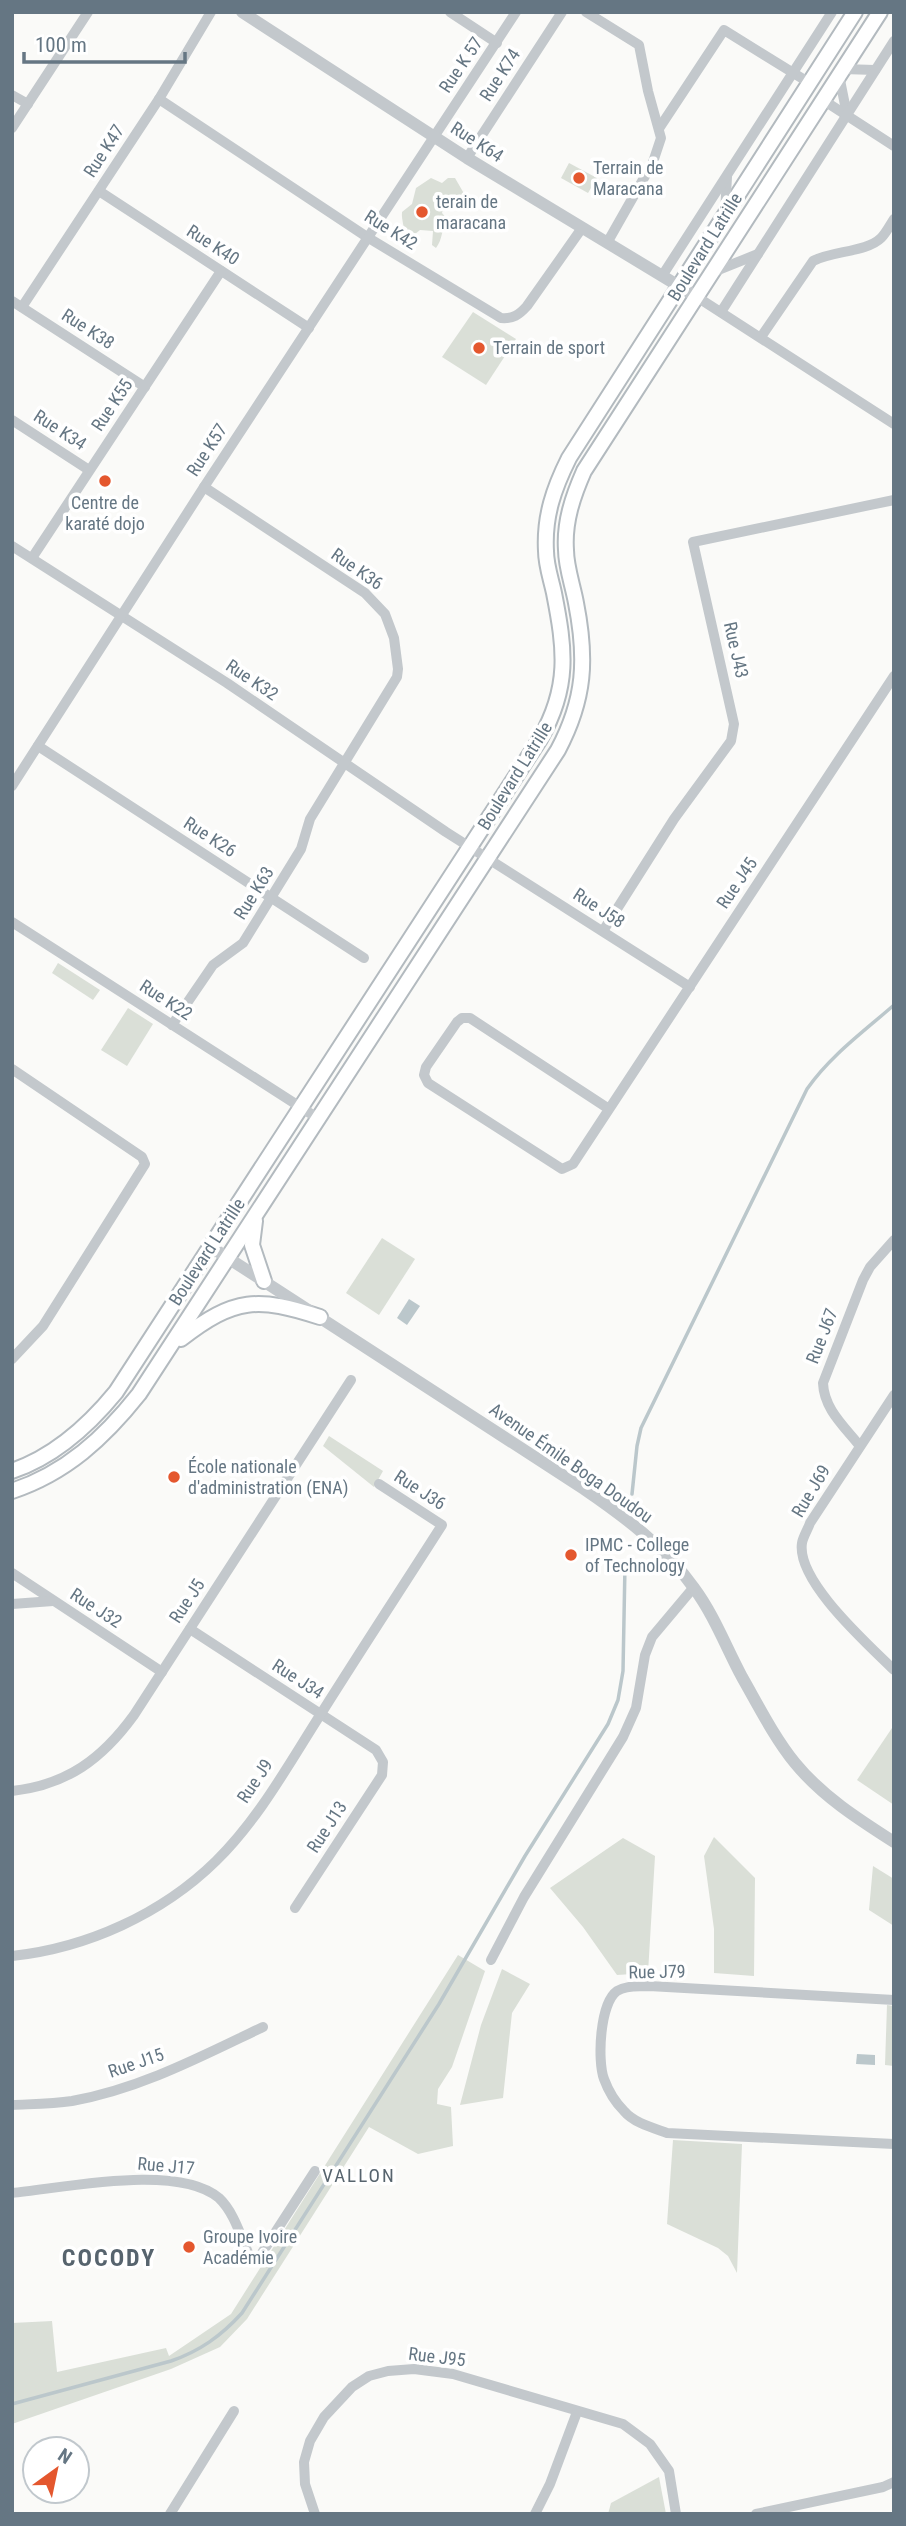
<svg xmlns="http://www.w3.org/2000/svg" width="906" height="2526" font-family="'Roboto Condensed',sans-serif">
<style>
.green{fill:#dadfd7}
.water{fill:#bbc7cb}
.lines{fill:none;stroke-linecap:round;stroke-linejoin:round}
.stream{stroke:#bbc7cb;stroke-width:3.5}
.secondary-casing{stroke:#b3babf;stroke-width:18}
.minor{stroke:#c3c8cc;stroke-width:10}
.tertiary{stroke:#c3c8cc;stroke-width:12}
.secondary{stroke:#fff;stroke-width:14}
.poi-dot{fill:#e4572e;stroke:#fff;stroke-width:2.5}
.labels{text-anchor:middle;stroke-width:7;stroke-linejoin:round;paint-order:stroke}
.street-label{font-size:18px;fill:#657683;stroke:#fff}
.poi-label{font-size:18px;fill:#657683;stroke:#fff;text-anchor:start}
.neighbourhood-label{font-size:19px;letter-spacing:2px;fill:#57646e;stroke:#fff}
.district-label{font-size:24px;font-weight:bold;letter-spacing:2px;fill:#57646e;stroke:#fff}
</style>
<rect width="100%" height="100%" fill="#fafaf8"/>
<g class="green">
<polygon points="569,163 597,178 588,193 561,178"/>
<path d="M431,178L442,183L448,178H455L466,197L445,201L442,213L447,219C441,230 443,239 436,248L432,245L433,231L420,230L415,234L414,244H409L404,239C406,229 401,221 402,212L412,204L416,188Z"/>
<polygon points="473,312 516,339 486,385 442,357"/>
<polygon points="58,963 100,990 93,1000 52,973"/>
<polygon points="128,1008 153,1024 127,1066 101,1050"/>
<polygon points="382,1238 415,1259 379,1315 346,1293"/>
<polygon points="329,1436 383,1471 374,1487 323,1446"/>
<polygon points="894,1725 894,1805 857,1780"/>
<polygon points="714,1837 755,1878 754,1976 714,1973 714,1929 704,1856"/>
<polygon points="623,1838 655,1856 648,1973 617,1975 583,1927 550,1888"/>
<polygon points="873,1866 894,1879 894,1926 869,1910"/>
<polygon points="458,1955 485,1971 452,2067 438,2089 437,2104 451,2107 453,2146 418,2154 369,2127 247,2319 220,2347 171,2369 12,2424 12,2323 52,2321 57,2372 166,2348 169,2356 231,2314"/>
<polygon points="502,1969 530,1984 512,2013 503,2098 460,2105 481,2025"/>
<polygon points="887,2005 894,2006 894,2066 885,2065"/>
<polygon points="673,2140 742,2144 737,2273 728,2256 718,2248 667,2224"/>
<polygon points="659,2477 666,2514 608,2514 611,2503"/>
</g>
<g class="water">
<polygon points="409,1299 420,1306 407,1325 397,1318"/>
<polygon points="857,2054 875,2055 875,2065 856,2064"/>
</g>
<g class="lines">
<g class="stream">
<path d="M632,1494L637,1446L641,1428L807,1089C830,1056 863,1032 894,1005"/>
<path d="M12,2404L171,2361C200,2351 221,2336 242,2313L439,2004L525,1856L608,1724L618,1700L623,1671L625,1565"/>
</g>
<defs>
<g id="secondary">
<polyline points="255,1221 252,1245 264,1281"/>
<path d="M181,1339C235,1297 258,1297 320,1317"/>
<path d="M12,1471C53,1457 89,1425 116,1392L540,739C570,687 565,649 554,593C551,579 546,565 546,551C544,516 554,488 569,458L855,12"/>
<path d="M12,1491C66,1473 104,1438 139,1394L558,750C585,699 587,659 576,603C573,586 566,567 566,550C564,522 573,496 584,471L880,12"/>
</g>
</defs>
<use href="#secondary" class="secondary-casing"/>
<g class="minor">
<polyline points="450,12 497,43"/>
<polyline points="586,12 639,45 648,91 661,138 653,162 607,243"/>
<polyline points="843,69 875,70"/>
<polyline points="839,75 847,115"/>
<polyline points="12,95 28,104"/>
<path d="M159,99L367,237L501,318C513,319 519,315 527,306L582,228"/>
<polyline points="823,100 894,146"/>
<polyline points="660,127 724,30 808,82"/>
<polyline points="12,128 88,12"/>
<polyline points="467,158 562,12"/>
<polyline points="99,191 309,328"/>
<polyline points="725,213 727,177"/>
<polyline points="713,272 758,254"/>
<polyline points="662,276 832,12"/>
<polyline points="697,297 894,424"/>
<polyline points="12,301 145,387"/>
<polyline points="22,307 159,99 211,12"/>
<polyline points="721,312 894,41"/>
<path d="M761,337L813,261C832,251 867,252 881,238C886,233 890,225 894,219"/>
<polyline points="12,420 89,470"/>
<polyline points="12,546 227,683 446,832 690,987"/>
<polyline points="32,558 221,271"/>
<polyline points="38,746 364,958"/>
<polyline points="12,786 204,487 516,12"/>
<polyline points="12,922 319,1119"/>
<polyline points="603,931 674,819 731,741 734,724 693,542 894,500"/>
<polyline points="172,1025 213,965 243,943 301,849 310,819 397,677 398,669 394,638 385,614 365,593 204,487"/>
<polyline points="12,1069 142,1157 145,1164 43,1326 12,1359"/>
<polyline points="609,1109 470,1018 462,1018 457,1022 426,1067 424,1075 428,1083 562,1169 573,1164 894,676"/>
<path d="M894,1395L810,1523C808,1529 803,1537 802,1543C796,1581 869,1645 894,1670"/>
<path d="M859,1445C844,1426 824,1409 823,1383L863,1280L870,1267L894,1240"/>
<polyline points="12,1573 162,1672"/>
<polyline points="12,1604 53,1601"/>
<polyline points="190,1629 376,1750 383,1762 382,1775 295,1908"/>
<path d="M12,1791C67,1785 102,1759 134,1715L351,1380"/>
<path d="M12,1956C87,1948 162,1914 216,1861C260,1818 291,1760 324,1709C363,1647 403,1586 442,1525L379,1484"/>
<polyline points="491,1960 524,1897 623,1737 636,1708 645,1655 652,1637 694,1587"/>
<path d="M894,2000L649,1986C638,1987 627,1985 617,1991C600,2003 597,2060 604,2079C608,2090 616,2103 624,2111C634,2123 653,2128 667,2133L894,2144"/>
<path d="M12,2105C32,2104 52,2104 72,2101C140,2089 202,2056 263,2027"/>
<path d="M12,2193C64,2188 178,2163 219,2198C234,2212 241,2237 249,2255L255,2259L260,2256L315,2171"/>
<polyline points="170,2514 234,2411"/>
<polyline points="315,2514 305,2484 304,2462 310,2441 324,2417 352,2387 369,2376 388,2371 414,2369 453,2374 623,2424 650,2444 669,2471 676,2514"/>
<polyline points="535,2514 550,2484 577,2412"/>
<polyline points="756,2514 883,2487 894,2482"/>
</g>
<g class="tertiary">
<polyline points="242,12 467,158 697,297"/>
<path d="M211,1247L584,1489C625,1517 665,1547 694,1588C714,1615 726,1647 742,1677C758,1705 774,1737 795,1763C822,1796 858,1819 894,1842"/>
</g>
<use href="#secondary" class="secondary"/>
</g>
<g class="poi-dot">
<circle cx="579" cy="178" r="7"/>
<circle cx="422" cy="212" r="7"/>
<circle cx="479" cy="348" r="7"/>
<circle cx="105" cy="481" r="7"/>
<circle cx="174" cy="1477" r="7"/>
<circle cx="571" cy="1555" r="7"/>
<circle cx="189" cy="2247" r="7"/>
</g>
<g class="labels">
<g class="street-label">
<text transform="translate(461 65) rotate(-56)" y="6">Rue K 57</text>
<text transform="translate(500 75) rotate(-57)" y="6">Rue K74</text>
<text transform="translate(477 142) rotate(33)" y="6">Rue K64</text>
<text transform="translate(104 151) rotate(-57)" y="6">Rue K47</text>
<text transform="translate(391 230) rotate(32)" y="6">Rue K42</text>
<text transform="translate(213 245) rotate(33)" y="6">Rue K40</text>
<text transform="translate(705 247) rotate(-58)" y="6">Boulevard Latrille</text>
<text transform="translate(88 329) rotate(33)" y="6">Rue K38</text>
<text transform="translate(112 405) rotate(-56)" y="6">Rue K55</text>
<text transform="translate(60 430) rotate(33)" y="6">Rue K34</text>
<text transform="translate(207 450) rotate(-57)" y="6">Rue K57</text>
<text transform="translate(357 569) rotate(35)" y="6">Rue K36</text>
<text transform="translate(736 650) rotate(77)" y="6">Rue J43</text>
<text transform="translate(252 680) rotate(34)" y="6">Rue K32</text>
<text transform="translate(515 776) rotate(-58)" y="6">Boulevard Latrille</text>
<text transform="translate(210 837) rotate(33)" y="6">Rue K26</text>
<text transform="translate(737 883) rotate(-56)" y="6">Rue J45</text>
<text transform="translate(254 893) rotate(-58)" y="6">Rue K63</text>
<text transform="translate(599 908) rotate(33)" y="6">Rue J58</text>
<text transform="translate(166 1000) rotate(33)" y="6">Rue K22</text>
<text transform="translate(207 1252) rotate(-57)" y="6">Boulevard Latrille</text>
<text transform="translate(822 1336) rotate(-69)" y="6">Rue J67</text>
<text transform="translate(571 1463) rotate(35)" y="6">Avenue Émile Boga Doudou</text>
<text transform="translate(420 1490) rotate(33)" y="6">Rue J36</text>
<text transform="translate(811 1491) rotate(-59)" y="6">Rue J69</text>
<text transform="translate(187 1601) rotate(-57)" y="6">Rue J5</text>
<text transform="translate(96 1608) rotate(33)" y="6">Rue J32</text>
<text transform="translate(298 1679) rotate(33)" y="6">Rue J34</text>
<text transform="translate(255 1781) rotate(-56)" y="6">Rue J9</text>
<text transform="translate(327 1827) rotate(-57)" y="6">Rue J13</text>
<text transform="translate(657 1972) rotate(-1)" y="6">Rue J79</text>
<text transform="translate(136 2063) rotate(-19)" y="6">Rue J15</text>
<text transform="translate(166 2166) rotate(5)" y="6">Rue J17</text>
<text transform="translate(437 2357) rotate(7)" y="6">Rue J95</text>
</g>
<g class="poi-label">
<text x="593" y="174">Terrain de<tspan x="593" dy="21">Maracana</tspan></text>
<text x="436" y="208">terain de<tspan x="436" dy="21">maracana</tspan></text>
<text x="493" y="354">Terrain de sport</text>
<text x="105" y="509" text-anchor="middle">Centre de<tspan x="105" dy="21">karaté dojo</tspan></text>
<text x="188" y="1473">École nationale<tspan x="188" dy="21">d'administration (ENA)</tspan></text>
<text x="585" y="1551">IPMC - College<tspan x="585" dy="21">of Technology</tspan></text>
<text x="203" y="2243">Groupe Ivoire<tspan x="203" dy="21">Académie</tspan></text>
</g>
<g class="neighbourhood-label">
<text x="359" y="2182">VALLON</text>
</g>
<g class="district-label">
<text x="109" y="2266">COCODY</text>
</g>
</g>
<rect width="906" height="2526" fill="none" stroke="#657683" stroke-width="28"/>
<g transform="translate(56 2470) rotate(33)"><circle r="33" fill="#ffffff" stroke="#c1c8cd" stroke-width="2"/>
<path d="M0-5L12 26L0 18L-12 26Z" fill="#e4572e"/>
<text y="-10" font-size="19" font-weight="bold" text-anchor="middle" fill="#657683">N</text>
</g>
<path d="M24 52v10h161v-10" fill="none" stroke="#657683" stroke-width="3.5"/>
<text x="35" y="52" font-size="21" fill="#657683" stroke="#ffffff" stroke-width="5" paint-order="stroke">100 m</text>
</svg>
